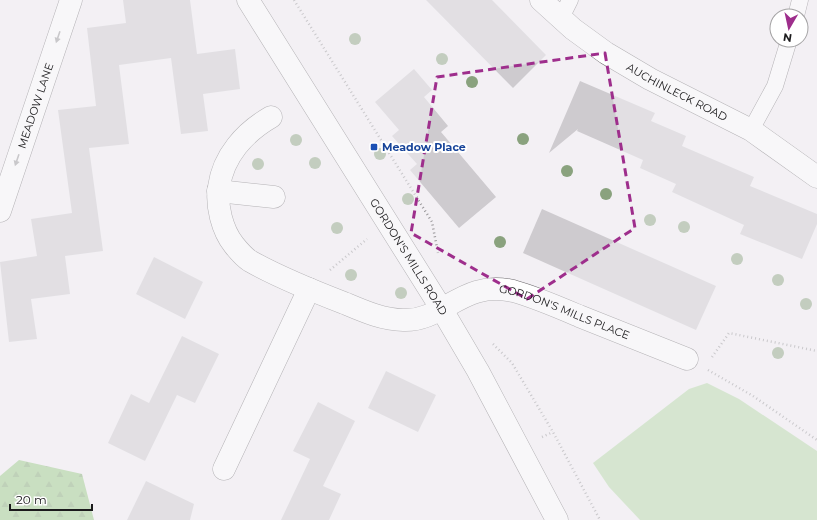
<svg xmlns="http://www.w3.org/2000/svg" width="817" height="520" font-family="Montserrat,sans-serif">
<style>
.forest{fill:url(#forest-firs)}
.park{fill:#b4d8a5}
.building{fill:#cecbcf}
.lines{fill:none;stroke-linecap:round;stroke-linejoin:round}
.lane-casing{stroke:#6c696c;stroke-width:17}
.street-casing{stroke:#6c696c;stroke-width:23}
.secondary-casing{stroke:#6c696c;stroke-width:23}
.path{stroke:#99979a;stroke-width:2.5;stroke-dasharray:1 3;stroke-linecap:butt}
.lane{stroke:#fff;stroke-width:16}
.street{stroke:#fff;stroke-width:22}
.secondary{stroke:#fff;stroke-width:22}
.tree{fill:#8aa27e}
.oneway{fill:#989899}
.marked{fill:none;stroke:#9e2e8c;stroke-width:3;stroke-dasharray:8 5;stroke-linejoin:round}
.transit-dot{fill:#1a4fb4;stroke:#fff;stroke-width:1.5}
.labels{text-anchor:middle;stroke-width:4;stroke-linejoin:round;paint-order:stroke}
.street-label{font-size:11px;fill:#1b1a1c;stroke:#fff}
.transit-label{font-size:11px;font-weight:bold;fill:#164399;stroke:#fff;text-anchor:start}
</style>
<defs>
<pattern id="forest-firs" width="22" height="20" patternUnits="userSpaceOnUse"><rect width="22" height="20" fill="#98c983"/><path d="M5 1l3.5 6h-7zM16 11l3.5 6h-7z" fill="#82ac71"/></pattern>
</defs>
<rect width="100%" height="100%" fill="#f3f0f4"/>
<polygon class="forest" points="19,460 82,474 94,520 0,520 0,476"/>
<polygon class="park" points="707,383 739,399 817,451 817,520 640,520 609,487 593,463 689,389"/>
<g class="building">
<polygon points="123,0 190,0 197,54 235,49 240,89 203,94 208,131 181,134 171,58 119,65 129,144 89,148 103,251 65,256 70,294 31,299 37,339 9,342 0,262 37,256 31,219 72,213 58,110 96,106 87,28 126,23"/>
<polygon points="426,0 492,0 546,55 513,88"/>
<polygon points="414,69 432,90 424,97 448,126 441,132 496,197 459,228 410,170 417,164 392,136 399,130 375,102"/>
<polygon points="580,81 655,113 651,121 686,136 682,146 754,177 750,186 817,214 817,224 802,259 740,234 744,225 672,192 676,184 640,168 643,160 577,131 578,129 549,153"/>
<polygon points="542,209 716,286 696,330 523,253"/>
<polygon points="154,257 203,282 185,319 136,294"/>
<polygon points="182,336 219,354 195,403 177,395 145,461 108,443 131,394 149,403"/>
<polygon points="386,371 436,395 418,432 368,408"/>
<polygon points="318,402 355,421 323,486 341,494 329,520 281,520 310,459 293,451"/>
<polygon points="146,481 194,504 190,520 127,520"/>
</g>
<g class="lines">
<defs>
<g id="lane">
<polyline points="796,16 800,0"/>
<polyline points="561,18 570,0"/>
<polyline points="751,130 775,86 789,40"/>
</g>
<g id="street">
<path id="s1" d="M541,0L573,29L606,53L650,79L751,130L817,177"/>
<path id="s2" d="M271,117C245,132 223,156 219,187C216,205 222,230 234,245C238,250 244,257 250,261C280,278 313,291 344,303C363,311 383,320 403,320C443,322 463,279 513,291C535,297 558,307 579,316C615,330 651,345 687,359"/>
<polyline points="218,191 274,197"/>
<path id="s3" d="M0,211L71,0"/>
<polyline points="224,469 309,289"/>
</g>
<g id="secondary">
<path id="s4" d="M248,0L441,308L478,371L557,520"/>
</g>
</defs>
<use href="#lane" class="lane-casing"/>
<use href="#street" class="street-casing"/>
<use href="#secondary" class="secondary-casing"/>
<g class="path">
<polyline points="294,0 432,222 438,253"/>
<polyline points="330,270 367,239"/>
<polyline points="493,344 512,363 553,432 600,520"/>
<polyline points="712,357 729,333 817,351"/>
<polyline points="708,370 753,396 817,440"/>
<polyline points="542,437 553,432"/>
</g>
<use href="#lane" class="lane"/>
<use href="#street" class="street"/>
<use href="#secondary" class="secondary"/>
</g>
<g class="tree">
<circle cx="355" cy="39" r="6"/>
<circle cx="442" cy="59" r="6"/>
<circle cx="472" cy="82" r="6"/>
<circle cx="523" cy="139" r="6"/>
<circle cx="296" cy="140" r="6"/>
<circle cx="380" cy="154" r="6"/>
<circle cx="315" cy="163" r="6"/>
<circle cx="258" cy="164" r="6"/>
<circle cx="567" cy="171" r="6"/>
<circle cx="606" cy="194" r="6"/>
<circle cx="408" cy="199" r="6"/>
<circle cx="650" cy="220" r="6"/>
<circle cx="684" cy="227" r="6"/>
<circle cx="337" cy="228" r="6"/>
<circle cx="500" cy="242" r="6"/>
<circle cx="737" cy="259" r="6"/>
<circle cx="351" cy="275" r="6"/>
<circle cx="778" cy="280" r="6"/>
<circle cx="401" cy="293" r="6"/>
<circle cx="806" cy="304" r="6"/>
<circle cx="778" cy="353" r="6"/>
</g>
<defs><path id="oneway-solid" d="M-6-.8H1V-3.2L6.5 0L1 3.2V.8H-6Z"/></defs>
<g class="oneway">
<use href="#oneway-solid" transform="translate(58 37) rotate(109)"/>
<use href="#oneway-solid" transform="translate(17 160) rotate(109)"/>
</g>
<path d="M0 0H817V520H0ZM605,53L635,228L527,299L411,233L437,77Z" fill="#f3f0f4" fill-opacity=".55" fill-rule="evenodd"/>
<path class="marked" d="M605,53L635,228L527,299L411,233L437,77Z"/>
<rect class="transit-dot" x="370" y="143" width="8" height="8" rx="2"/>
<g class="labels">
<g class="street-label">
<text dy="4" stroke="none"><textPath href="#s1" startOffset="165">AUCHINLECK ROAD</textPath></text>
<text dy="4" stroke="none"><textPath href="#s3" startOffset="111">MEADOW LANE</textPath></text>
<text dy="4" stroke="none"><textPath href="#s4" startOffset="303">GORDON'S MILLS ROAD</textPath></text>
<text dy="4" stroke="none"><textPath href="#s2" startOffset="511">GORDON'S MILLS PLACE</textPath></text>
</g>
<g class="transit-label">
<text x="382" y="151">Meadow Place</text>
</g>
</g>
<g transform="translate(789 28) rotate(189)"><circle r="19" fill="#ffffff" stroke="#a4a3a4"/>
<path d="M0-3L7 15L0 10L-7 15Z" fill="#9e2e8c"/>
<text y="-6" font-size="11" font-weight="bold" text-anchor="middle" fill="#1b1a1c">N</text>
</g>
<path d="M10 504v6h82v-6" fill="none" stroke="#1b1a1c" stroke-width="2"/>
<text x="16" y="504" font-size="12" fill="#1b1a1c" stroke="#ffffff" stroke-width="3" paint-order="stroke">20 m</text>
</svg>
